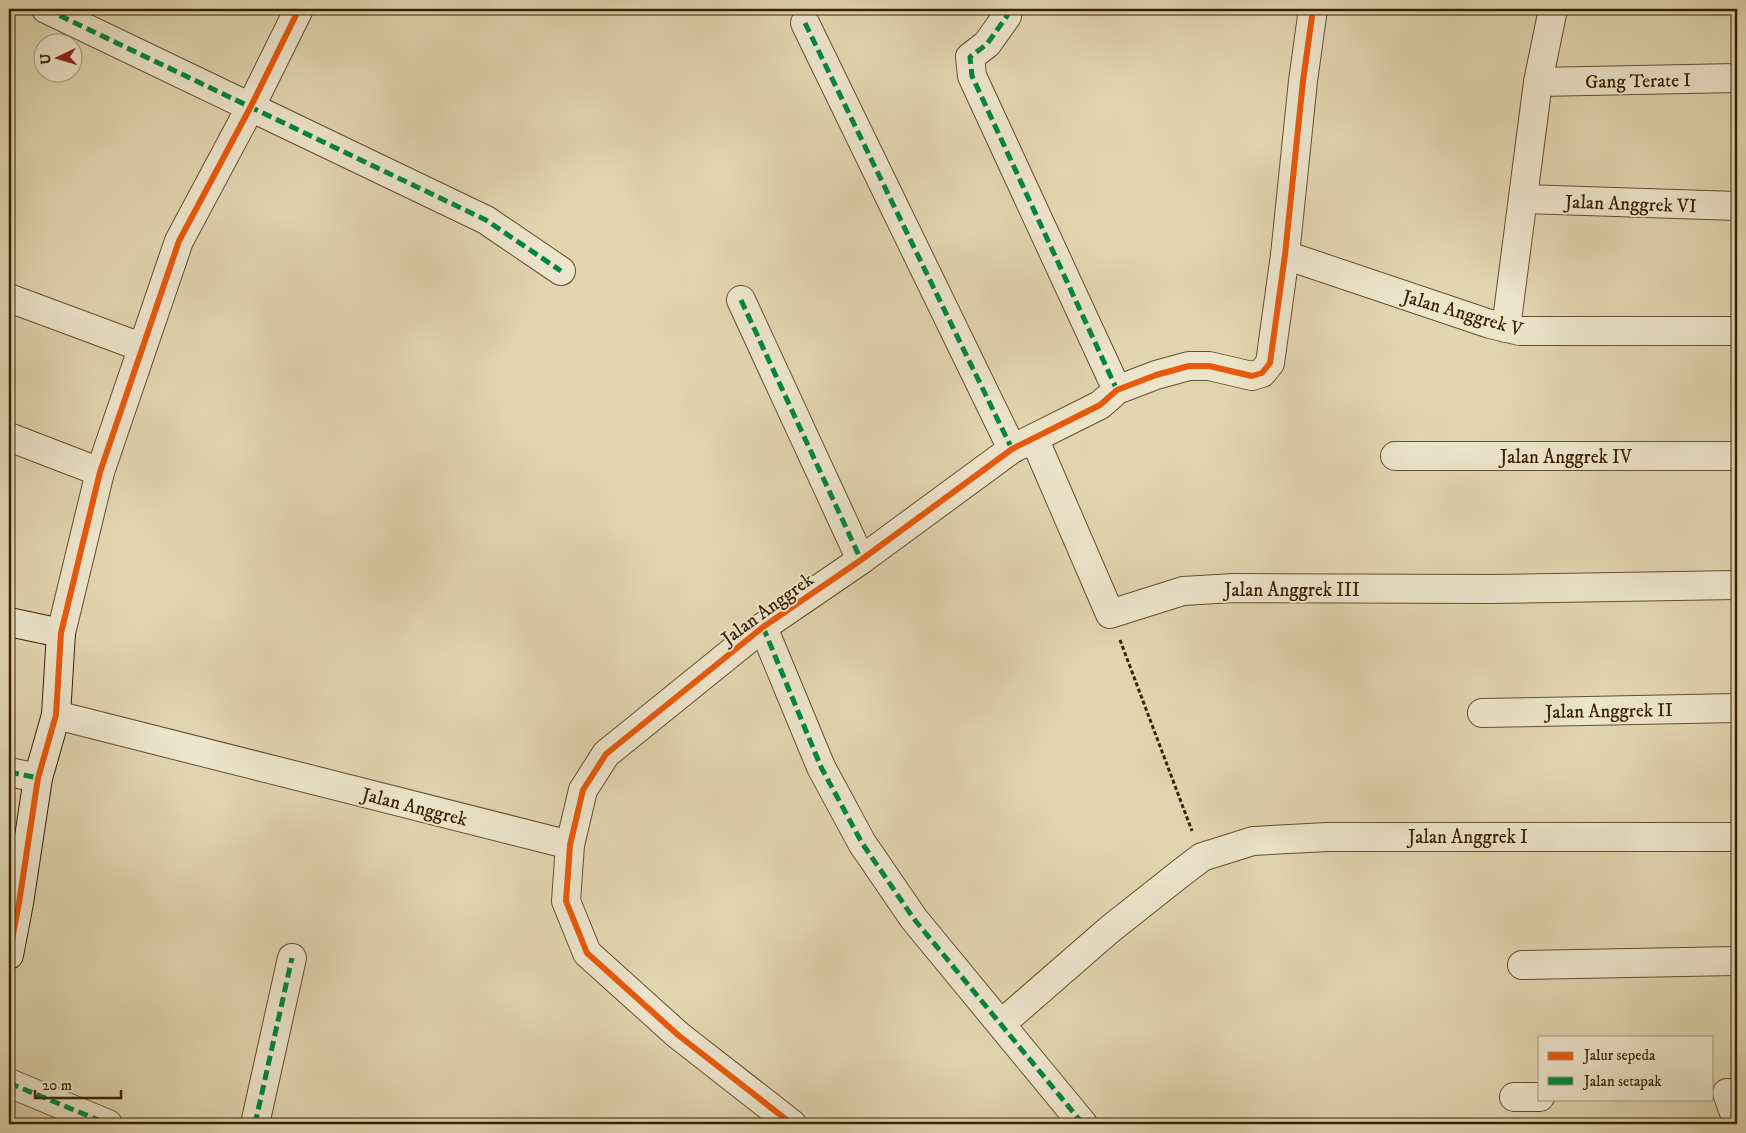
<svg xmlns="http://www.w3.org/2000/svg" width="1746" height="1133" font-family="'IM FELL DW Pica',serif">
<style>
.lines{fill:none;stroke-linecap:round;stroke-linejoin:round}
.street-casing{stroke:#644e2d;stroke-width:30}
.secondary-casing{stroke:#3a2102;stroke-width:30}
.path{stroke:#3a2102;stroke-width:3;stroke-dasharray:4 2.5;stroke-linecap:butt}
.street{stroke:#ece4cb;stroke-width:28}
.secondary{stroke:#ece4cb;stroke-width:28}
.quiet{stroke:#00873e;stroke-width:5;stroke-dasharray:10 5;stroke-linecap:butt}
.cycleway-casing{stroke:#ece4cb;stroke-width:9}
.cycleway{stroke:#e8590c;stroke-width:6}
.labels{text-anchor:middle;stroke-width:4;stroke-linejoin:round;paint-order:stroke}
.street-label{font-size:19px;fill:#3a2102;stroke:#ece4cb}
</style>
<rect width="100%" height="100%" fill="#e1d5af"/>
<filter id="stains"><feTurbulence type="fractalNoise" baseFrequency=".004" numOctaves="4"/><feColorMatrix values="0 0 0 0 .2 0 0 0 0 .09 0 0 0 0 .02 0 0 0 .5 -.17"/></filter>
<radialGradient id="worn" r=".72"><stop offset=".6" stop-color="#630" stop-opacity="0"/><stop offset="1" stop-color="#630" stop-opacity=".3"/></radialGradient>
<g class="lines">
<defs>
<g id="street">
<polyline points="46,9 486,220 561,271"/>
<polyline points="1008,9 1007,16 987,44 970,57 972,76 1117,390"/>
<polyline points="805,23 1012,449"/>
<polyline points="1538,82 1737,78"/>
<polyline points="1524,199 1737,206"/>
<polyline points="1285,255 1490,324 1520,331 1737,331"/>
<polyline points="9,298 141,347"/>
<polyline points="741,300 861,560"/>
<polyline points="1506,328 1538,82 1553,9"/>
<polyline points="9,437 100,472"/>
<polyline points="1034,438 1110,614 1183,591 1234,588 1492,589 1737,585"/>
<polyline points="1395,456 1737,456"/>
<polyline points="763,627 821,767 862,843 914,919 1083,1124"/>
<polyline points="61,633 100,472 179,241 250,108 299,9"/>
<polyline points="1482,713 1737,708"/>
<polyline points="56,715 570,845"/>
<polyline points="9,772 38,778"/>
<polyline points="1522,965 1737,961"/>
<polyline points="1001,1024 1109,930 1181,873 1202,857 1253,841 1327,837 1737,837"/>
<polyline points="9,1083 108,1124"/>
<polyline points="1727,1093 1737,1121"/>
<polyline points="1514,1097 1540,1097"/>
<polyline points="255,1124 292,958"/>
<polyline points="792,1124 678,1035 587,953 566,901 570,845 583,790 606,754 763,627 861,560 1012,449 1100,405 1117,390 1156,375 1189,366 1209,366 1252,376 1262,373 1270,363 1285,255 1303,81 1313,9"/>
</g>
<polyline id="secondary" points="9,622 61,633 56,715 38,778 19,903 9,955"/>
</defs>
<use href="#street" class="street-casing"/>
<use href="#secondary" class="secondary-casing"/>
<polyline class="path" points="1120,640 1192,831"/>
<use href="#street" class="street"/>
<use href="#secondary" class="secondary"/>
<g class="quiet">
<polyline points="46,9 486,220 561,271"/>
<polyline points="1008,9 1007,16 987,44 970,57 972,76 1117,390"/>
<polyline points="805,23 1012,449"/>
<polyline points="741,300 861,560"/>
<polyline points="763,627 821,767 862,843 914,919 1083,1124"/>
<polyline points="9,772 38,778"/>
<polyline points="9,1083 108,1124"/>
<polyline points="255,1124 292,958"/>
</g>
<defs>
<g id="cycleway">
<polyline points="9,955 19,903 38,778 56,715 61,633 100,472 179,241 250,108 299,9"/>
<polyline points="792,1124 678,1035 587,953 566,901 570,845 583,790 606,754 763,627 861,560 1012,449 1100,405 1117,390 1156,375 1189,366 1209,366 1252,376 1262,373 1270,363 1285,255 1303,81 1313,9"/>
</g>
</defs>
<use href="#cycleway" class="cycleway-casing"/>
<use href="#cycleway" class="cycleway"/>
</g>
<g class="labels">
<g class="street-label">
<text transform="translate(1638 80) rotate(-1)" y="7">Gang Terate I</text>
<text transform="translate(1631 203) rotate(2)" y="7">Jalan Anggrek VI</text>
<text transform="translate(1463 312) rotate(16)" y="7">Jalan Anggrek V</text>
<text x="1566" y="463">Jalan Anggrek IV</text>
<text x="1292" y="596">Jalan Anggrek III</text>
<text transform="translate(767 608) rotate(-36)" y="7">Jalan Anggrek</text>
<text transform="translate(1609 710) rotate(-1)" y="7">Jalan Anggrek II</text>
<text transform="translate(415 806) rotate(14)" y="7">Jalan Anggrek</text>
<text x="1468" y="843">Jalan Anggrek I</text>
</g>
</g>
<rect width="1746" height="1133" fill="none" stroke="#e1d5af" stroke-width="30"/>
<rect x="10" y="10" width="1726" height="1113" fill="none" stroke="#3a2102" stroke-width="2.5"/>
<rect x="15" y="15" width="1716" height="1103" fill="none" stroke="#3a2102"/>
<rect x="1538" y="1036" width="175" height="65" fill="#ece4cb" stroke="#a5967b"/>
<rect x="1548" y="1052" width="25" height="8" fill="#e8590c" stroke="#a5967b"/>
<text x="1584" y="1060" font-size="15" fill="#3a2102">Jalur sepeda</text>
<rect x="1548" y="1077" width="25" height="8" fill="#00873e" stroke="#a5967b"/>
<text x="1584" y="1086" font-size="15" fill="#3a2102">Jalan setapak</text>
<g transform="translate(58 58) rotate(265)"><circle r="24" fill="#ece4cb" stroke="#a5967b"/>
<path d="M0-4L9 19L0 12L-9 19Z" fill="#8f2418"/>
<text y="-8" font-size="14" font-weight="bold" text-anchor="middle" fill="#3a2102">U</text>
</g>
<path d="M35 1090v8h86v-8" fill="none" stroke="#3a2102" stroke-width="2.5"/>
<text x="42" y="1090" font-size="15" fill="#3a2102" stroke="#ece4cb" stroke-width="4" paint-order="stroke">20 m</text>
<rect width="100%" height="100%" filter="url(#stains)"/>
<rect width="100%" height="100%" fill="url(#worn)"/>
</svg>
